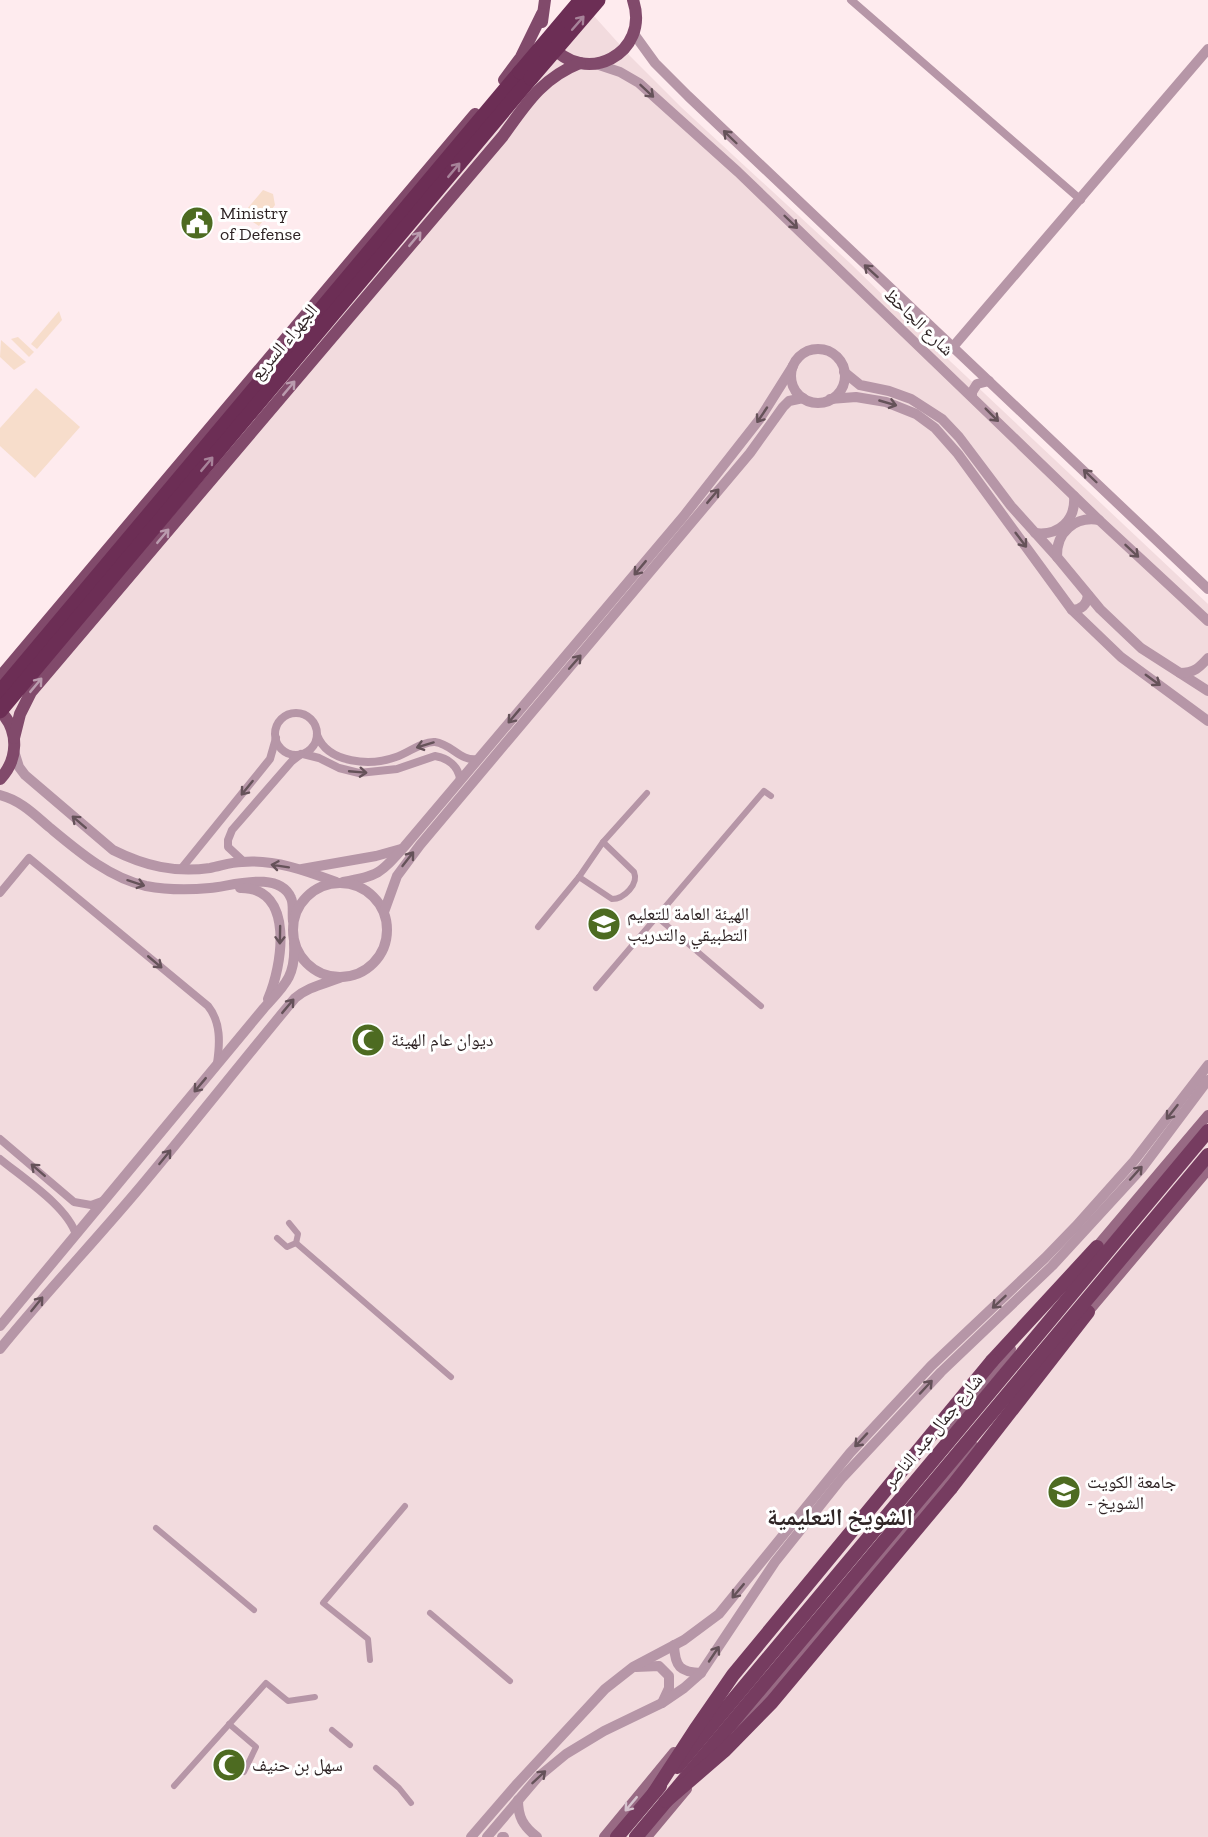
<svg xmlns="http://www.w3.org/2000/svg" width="1208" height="1837" font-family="'Zilla Slab','Noto Naskh Arabic',serif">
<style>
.built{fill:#f2dbde}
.green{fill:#f7ddcb}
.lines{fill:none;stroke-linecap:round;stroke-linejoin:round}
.pedestrian{stroke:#b696a7;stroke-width:6}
.minor{stroke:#b696a7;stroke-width:8}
.tertiary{stroke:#b696a7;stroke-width:10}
.secondary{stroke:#986a84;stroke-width:10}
.primary{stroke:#814a6b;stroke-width:12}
.trunk{stroke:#763c60;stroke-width:14}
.motorway{stroke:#6c2e55;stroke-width:15}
.trunk-bridge{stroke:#763c60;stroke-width:14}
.motorway-bridge{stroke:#6c2e55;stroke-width:15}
.oneway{stroke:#a78299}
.oneway2{stroke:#655259}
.oneway3{stroke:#ba9bae}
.oneway4{stroke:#d6c3ce}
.labels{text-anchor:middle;stroke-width:6;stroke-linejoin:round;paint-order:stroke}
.poi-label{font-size:18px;fill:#2f2425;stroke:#fff;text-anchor:start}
.street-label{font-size:18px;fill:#2f2425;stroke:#fff}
.district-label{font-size:24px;font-weight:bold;fill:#2f2425;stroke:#fff}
</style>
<rect width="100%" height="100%" fill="#feebee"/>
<polygon class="built" points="585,6 630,56 681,107 851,264 951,362 1208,604 1208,1837 0,1837 0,700"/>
<g class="green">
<polygon points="263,190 273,194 275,205 259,226 242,215"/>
<polygon points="59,311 62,320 37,349 31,344"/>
<polygon points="18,337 34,352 29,357 11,339"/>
<polygon points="1,340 26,362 14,370 0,357"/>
<polygon points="36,388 80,427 35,478 0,446 0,428"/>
</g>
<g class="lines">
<g class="pedestrian">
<path d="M579,877L612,899C624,899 639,884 634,872L603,842"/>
<polyline points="657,917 761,1006"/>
<polyline points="538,927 579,877 603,842 647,793"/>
<polyline points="596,988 764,791 771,796"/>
<polyline points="277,1238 287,1247 296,1243 298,1234 289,1223"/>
<polyline points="296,1243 451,1377"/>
<polyline points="156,1528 254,1610"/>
<polyline points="430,1613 510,1681"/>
<polyline points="370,1660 368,1639 323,1603 405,1506"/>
<polyline points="229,1724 256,1747 244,1772"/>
<polyline points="332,1730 350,1745"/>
<polyline points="376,1768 399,1788 411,1803"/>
<polyline points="174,1786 266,1683 288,1701 315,1697"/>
</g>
<g class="minor">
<polyline points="851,0 1081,200"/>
<circle cx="296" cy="734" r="21"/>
<path d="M317,735C328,764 371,766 396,757C409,753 422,741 435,742C452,744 460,762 478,759"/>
<path d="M303,754L319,758L339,768L359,773L397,769L435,756C448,758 458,766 460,779"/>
<polyline points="243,861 228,847 228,840 232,830 292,761 301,754"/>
<polyline points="181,869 270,759 276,738"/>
<path d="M0,893L29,858L208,1006C221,1022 220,1043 217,1063"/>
<polyline points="0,1139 74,1202 91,1205 102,1201"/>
<path d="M0,1159C23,1178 68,1207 76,1235"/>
</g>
<g class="tertiary">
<polyline points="634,34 655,63 688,96 1208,589"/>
<polyline points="596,64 620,72 639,83 738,172 1099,520 1208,621"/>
<polyline points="952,348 1208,49"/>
<circle cx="818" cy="376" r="27"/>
<polyline points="844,372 860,385 889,391 911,399 942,419 959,437 1011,506 1057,557 1100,609 1141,648 1208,691"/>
<polyline points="972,396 972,392 977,384 989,381"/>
<polyline points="830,399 856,397 886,402 916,414 935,428 958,454 1072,610 1121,657 1208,721"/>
<path d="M1035,533C1059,536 1076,520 1074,496"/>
<path d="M1057,557C1056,532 1075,516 1099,520"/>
<path d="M1072,610C1081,610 1087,605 1088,595"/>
<path d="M1180,673C1194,673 1199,668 1208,658"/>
<path d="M14,751L19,767L25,775L113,850C145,866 175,873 210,868C221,866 231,862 242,862C274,859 307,871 336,882"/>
<path d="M0,795C20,800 34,814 49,827C78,851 109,878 146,886C167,890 190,890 210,888C232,886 279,870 291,898C294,904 292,914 293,921"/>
<polyline points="302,869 376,856 401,849"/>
<path d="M343,882C378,876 380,874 404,847L683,517L759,420L793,366"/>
<circle cx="340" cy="930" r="47"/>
<path d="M240,888C296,887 282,967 268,999"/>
<polyline points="384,912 397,876 420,845 750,453 783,407 789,401 803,398"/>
<path d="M0,1326L264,1008C285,985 296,976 294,943"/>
<path d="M0,1349C47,1291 99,1237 147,1179C197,1119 245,1058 295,998C309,986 325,984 342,977"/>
<path d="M674,1645C675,1667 680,1672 701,1673"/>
<polyline points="636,1667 659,1666 669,1676 669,1688 662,1703"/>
<path d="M518,1800C518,1817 523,1826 537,1837"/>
<polyline points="471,1837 516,1785 605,1689 633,1667 684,1640 719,1614 850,1453 931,1366 1045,1258 1076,1226 1134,1161 1208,1065"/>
<polyline points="487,1837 538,1777 566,1754 604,1731 662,1703 684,1688 701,1673 775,1562 842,1478 941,1372 1052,1266 1142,1168 1208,1080"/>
<polyline points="502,1837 504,1837"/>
</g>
<g class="secondary">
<polyline points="1092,1252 1208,1115"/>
<polyline points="1083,1318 1208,1170"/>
<polyline points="944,1430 1011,1349"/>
<polyline points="738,1729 975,1447"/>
<polyline points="604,1837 674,1752"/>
<polyline points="647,1837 687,1789"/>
</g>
<g class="primary">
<polyline points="542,22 545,0"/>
<path d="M550,44C585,88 651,53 633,0"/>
<polyline points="504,80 521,57 542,14"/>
<polyline points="0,677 475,114"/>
<path d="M0,711C20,731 18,760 0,779"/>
<path d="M14,738L20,714L31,692L503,136C526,104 542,78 580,63"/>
</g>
<g class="trunk">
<polyline points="992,1361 1097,1247"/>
<polyline points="951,1488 1088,1312"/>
<polyline points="677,1767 1208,1131"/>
<polyline points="617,1837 660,1786"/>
<polyline points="636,1837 1208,1155"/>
</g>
<g class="motorway">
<polyline points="0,692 520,72"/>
<polyline points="0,711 531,78"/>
</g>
<g class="trunk-bridge">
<polyline points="654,1793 695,1730 733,1675 992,1361"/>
<polyline points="666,1801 724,1751 772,1702 951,1488"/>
</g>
<g class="motorway-bridge">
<polyline points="520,72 581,0"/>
<polyline points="531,78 598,0"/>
</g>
</g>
<defs><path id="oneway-shaft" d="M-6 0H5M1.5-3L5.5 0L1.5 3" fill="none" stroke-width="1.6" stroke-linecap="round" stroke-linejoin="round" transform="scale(1.5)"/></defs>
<g class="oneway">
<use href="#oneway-shaft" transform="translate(578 23) rotate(-49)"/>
<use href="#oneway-shaft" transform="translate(454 170) rotate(-50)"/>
<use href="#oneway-shaft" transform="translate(207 464) rotate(-50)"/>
</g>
<g class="oneway2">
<use href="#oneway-shaft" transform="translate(647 91) rotate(43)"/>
<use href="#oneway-shaft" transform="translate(730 137) rotate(-136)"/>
<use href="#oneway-shaft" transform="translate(791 222) rotate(44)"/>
<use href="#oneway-shaft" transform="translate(871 271) rotate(-138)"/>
<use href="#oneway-shaft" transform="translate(888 403) rotate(16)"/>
<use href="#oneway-shaft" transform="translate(762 415) rotate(124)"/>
<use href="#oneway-shaft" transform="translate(992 415) rotate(45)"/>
<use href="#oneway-shaft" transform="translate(1090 476) rotate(-136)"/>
<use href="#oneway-shaft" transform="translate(713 496) rotate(-50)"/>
<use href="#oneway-shaft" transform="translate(1021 540) rotate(53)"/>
<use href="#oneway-shaft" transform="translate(1132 551) rotate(43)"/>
<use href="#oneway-shaft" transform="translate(640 568) rotate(130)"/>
<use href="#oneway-shaft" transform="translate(575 662) rotate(-49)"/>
<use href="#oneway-shaft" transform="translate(1153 680) rotate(36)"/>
<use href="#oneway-shaft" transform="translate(514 716) rotate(130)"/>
<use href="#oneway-shaft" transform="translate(425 745) rotate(163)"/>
<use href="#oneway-shaft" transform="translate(358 772) rotate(5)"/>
<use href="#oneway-shaft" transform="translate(247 788) rotate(129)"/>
<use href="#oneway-shaft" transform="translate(79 822) rotate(-139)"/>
<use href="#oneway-shaft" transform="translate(408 859) rotate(-52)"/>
<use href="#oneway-shaft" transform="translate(280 866) rotate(-171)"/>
<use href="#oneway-shaft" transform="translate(136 883) rotate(18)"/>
<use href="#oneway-shaft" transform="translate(280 935) rotate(91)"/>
<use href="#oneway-shaft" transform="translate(155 962) rotate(40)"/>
<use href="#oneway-shaft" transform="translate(288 1006) rotate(-50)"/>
<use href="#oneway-shaft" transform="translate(200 1085) rotate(130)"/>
<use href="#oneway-shaft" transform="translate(1172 1112) rotate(128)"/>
<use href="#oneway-shaft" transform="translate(165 1157) rotate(-51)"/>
<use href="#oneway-shaft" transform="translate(38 1170) rotate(-139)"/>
<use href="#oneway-shaft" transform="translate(1136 1173) rotate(-48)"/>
<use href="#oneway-shaft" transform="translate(999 1302) rotate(137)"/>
<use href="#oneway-shaft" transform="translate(37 1304) rotate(-51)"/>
<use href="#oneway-shaft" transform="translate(926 1387) rotate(-47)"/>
<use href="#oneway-shaft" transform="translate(861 1440) rotate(133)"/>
<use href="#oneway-shaft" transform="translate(738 1591) rotate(130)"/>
<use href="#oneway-shaft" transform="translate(714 1654) rotate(-56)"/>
<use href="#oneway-shaft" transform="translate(539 1777) rotate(-43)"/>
</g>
<g class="oneway3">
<use href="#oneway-shaft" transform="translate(415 239) rotate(-50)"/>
<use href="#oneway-shaft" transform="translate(289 388) rotate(-50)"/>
<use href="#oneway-shaft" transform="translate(163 536) rotate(-50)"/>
<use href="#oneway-shaft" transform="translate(36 685) rotate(-50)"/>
</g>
<use class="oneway4" href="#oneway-shaft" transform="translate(631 1804) rotate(130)"/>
<defs>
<symbol id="civic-disc" viewBox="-11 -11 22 22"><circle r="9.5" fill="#4d6b21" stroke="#fff"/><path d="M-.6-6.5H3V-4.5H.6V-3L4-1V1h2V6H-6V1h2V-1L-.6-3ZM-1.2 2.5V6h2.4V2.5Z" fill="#fff"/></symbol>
<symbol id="university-disc" viewBox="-11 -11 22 22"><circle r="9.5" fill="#4d6b21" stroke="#fff"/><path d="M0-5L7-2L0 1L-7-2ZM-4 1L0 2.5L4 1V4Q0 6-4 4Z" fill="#fff"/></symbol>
<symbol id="mosque-disc" viewBox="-11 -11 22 22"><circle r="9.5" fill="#4d6b21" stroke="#fff"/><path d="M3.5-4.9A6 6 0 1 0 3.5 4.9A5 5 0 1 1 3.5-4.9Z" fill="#fff"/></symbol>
</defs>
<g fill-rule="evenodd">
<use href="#civic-disc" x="178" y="204" width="38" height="38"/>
<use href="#university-disc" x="585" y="905" width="38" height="38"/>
<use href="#mosque-disc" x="349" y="1021" width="38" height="38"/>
<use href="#university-disc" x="1045" y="1473" width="38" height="38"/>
<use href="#mosque-disc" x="210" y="1746" width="38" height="38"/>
</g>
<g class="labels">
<g class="poi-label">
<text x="220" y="219">Ministry<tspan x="220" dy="21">of Defense</tspan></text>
<text x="627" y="920">الهيئة العامة للتعليم<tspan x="627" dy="21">التطبيقي والتدريب</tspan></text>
<text x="391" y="1046">ديوان عام الهيئة</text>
<text x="1087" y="1488">جامعة الكويت<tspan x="1087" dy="21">- الشويخ</tspan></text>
<text x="252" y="1771">سهل بن حنيف</text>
</g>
<g class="street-label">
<text transform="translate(919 322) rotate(44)" y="6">شارع الجاحظ</text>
<text transform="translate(284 342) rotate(-50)" y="6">الجهراء السريع</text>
<text transform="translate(933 1431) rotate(-50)" y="6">شارع جمال عبد الناصر</text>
</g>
<g class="district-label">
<text x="840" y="1525">الشويخ التعليمية</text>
</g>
</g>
</svg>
